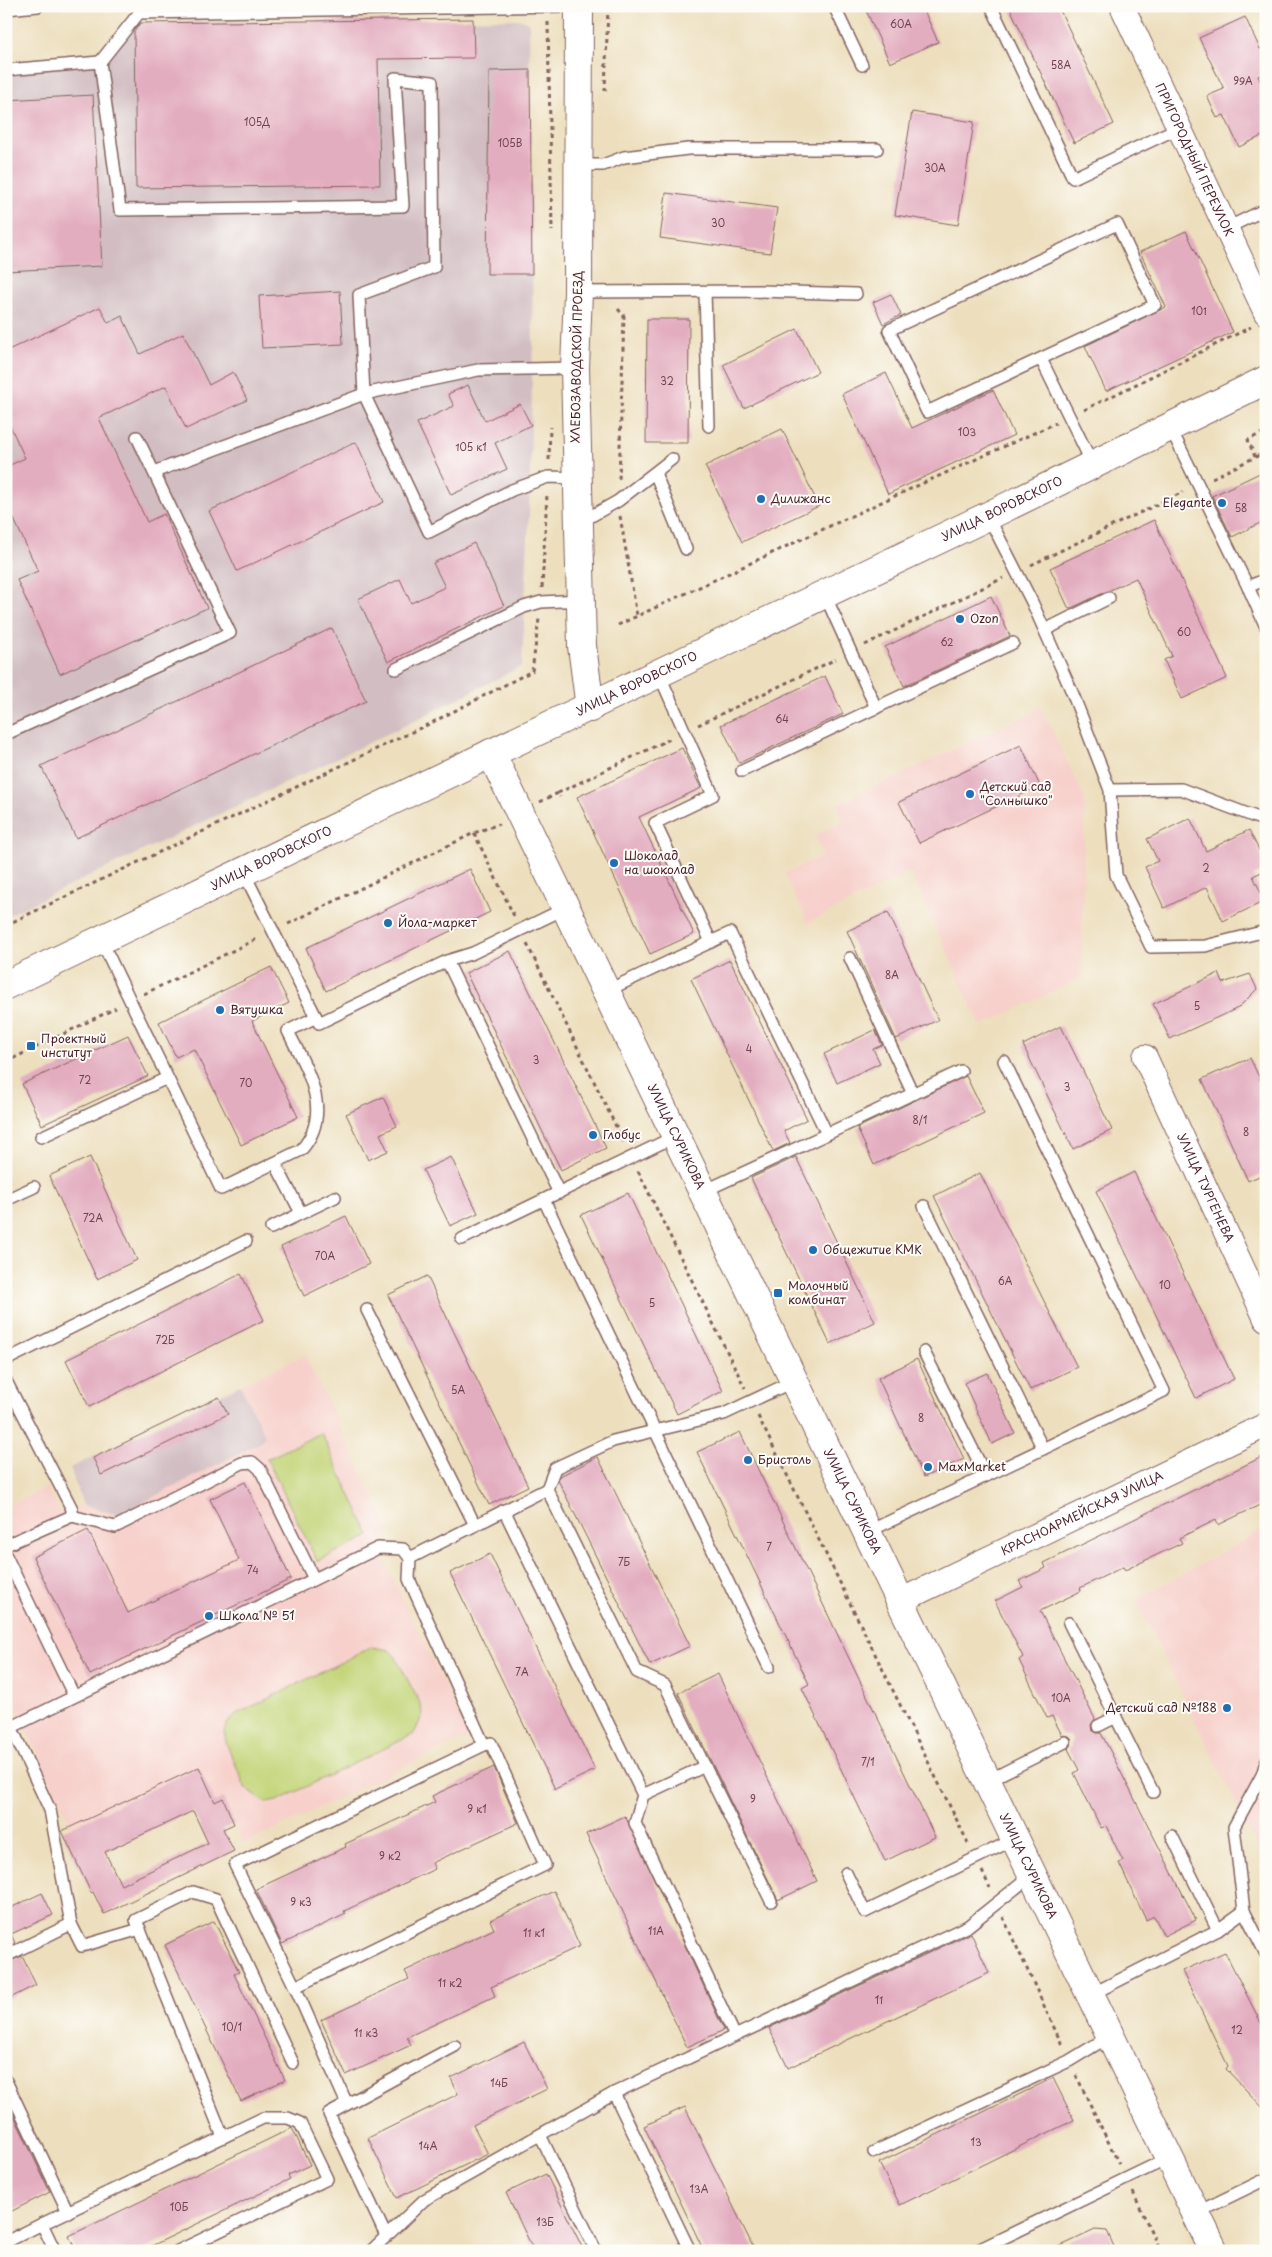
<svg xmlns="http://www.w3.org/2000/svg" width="1272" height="2257" font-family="'Playpen Sans',sans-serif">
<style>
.built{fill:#f7d0cb}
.industrial{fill:#d2bec2}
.green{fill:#c2d477;stroke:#867a51}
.building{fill:#e3adc0;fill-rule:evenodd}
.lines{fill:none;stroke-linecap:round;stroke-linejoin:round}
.service-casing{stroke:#83625e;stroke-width:14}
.minor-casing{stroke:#83625e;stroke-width:26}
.tertiary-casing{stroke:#83625e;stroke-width:30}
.secondary-casing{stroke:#83625e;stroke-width:30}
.path{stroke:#83625e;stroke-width:3;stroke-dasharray:4 4;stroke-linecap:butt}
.service{stroke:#fff;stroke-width:11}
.minor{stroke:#fff;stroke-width:24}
.tertiary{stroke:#fff;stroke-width:28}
.secondary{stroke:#fff;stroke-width:28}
.poi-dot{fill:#1f6fb2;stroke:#fdfcf7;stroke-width:2}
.labels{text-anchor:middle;stroke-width:4;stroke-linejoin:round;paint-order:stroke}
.number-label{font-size:10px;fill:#704250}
.street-label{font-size:12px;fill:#4a1f2b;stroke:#fdfcf7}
.poi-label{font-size:12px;fill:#4a1f2b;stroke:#fdfcf7;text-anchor:start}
</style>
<rect width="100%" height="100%" fill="#fdfcf7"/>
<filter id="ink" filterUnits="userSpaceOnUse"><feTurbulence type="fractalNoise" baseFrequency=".02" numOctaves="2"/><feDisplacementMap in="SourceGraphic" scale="10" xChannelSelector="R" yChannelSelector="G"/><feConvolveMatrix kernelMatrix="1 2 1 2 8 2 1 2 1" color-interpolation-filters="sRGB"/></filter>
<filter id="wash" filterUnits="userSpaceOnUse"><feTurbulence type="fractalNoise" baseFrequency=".0096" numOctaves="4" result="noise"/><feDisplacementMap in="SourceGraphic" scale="20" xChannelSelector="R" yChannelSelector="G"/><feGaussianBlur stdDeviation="1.12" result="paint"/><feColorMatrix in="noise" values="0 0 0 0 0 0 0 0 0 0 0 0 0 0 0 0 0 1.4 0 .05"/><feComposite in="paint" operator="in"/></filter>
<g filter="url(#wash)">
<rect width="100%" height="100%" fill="#eddfbe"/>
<g class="built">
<polygon points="1041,708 1085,799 1081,978 981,1026 910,872 808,923 784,874 823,856 815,835 844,822 837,805"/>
<polygon points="305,1355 390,1531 378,1548 469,1736 244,1844 223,1799 215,1802 199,1767 71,1826 6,1685 6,1507 47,1487 60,1512 83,1505 118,1515 265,1435 240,1385"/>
<polygon points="1266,1528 1266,1865 1136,1600"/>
</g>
<g class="industrial">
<polygon points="521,19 529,24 533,342 529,516 522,666 404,726 6,916 6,70 100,62 134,23"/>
<polygon points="240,1385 265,1435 261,1442 118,1515 83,1505 70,1468"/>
</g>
<g class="green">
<polygon points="321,1433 370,1536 317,1561 267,1459"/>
<polygon points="372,1647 389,1650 395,1656 421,1705 422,1716 414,1734 277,1801 266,1803 246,1789 227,1745 224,1732 227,1724 235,1715"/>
</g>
<g id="blocks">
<g class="building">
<polygon points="864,6 922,6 938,42 890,63"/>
<polygon points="1009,6 1058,6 1114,124 1074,143"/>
<polygon points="1245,17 1260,49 1266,46 1266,72 1258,76 1266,93 1266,134 1239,147 1224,115 1217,118 1207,96 1224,89 1199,38"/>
<polygon points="473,19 474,58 378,59 380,185 136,188 134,32 140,23"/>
<polygon points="530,70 532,274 487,274 489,71"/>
<polygon points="93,95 102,266 6,271 6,100"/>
<polygon points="912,112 974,122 958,225 895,215"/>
<polygon points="666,193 777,208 770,253 660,238"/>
<polygon points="1186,231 1233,332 1106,391 1085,346 1166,307 1140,252"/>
<polygon points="340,291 343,344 262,348 259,296"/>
<polygon points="891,294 901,315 883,324 873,302"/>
<polygon points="100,307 108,323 122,316 140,354 183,333 209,385 233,372 247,400 186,429 166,386 99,418 147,522 164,514 207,608 60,674 17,580 38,571 6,502 6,467 25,458 6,417 6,351"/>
<polygon points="647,319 689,319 688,443 646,443"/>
<polygon points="797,329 818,372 744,408 723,365"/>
<polygon points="886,373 912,428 993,390 1014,435 888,494 842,394"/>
<polygon points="468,385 485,421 520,404 531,425 495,443 507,469 451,495 417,423 454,406 448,394"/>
<polygon points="782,429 819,506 742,542 705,466"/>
<polygon points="356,442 384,502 237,571 209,511"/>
<polygon points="1266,470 1266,520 1232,537 1212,496"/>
<polygon points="1154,520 1227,678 1182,699 1164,660 1172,656 1136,578 1069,609 1050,568"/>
<polygon points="474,543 504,606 388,662 358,599 400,579 411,603 445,587 433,563"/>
<polygon points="991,596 1010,636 904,686 885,647"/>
<polygon points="332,628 366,701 76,838 41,766"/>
<polygon points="825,676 843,714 739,763 721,725"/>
<polygon points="1021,745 1040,786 919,843 899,802"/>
<polygon points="682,748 701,788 639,817 694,934 650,954 577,797"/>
<polygon points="1190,818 1206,851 1249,830 1266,864 1266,870 1253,876 1265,901 1223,921 1207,887 1164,908 1145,867 1158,861 1147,839"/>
<polygon points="470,869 490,912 326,991 306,948"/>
<polygon points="888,912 938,1020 896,1039 847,931"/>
<polygon points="510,951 606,1148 561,1170 466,973"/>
<polygon points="730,960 807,1119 784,1131 790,1143 773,1151 691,979"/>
<polygon points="271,967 289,1003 252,1021 298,1117 241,1145 194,1049 176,1057 159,1022"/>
<polygon points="1219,973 1223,983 1250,974 1257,989 1238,1008 1170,1039 1153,1004"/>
<polygon points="1061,1026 1112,1130 1073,1149 1023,1045"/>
<polygon points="875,1030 882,1045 873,1049 880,1063 837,1083 824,1054"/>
<polygon points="128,1035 148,1076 42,1125 22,1084"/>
<polygon points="1250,1058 1266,1092 1266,1173 1248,1181 1202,1079"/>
<polygon points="966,1076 984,1113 874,1165 857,1128"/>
<polygon points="383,1097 397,1126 380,1134 388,1151 368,1160 346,1114"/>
<polygon points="90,1157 137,1260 97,1279 49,1176"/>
<polygon points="451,1157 478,1213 450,1226 423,1170"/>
<polygon points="796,1157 875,1322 830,1344 751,1178"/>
<polygon points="1134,1172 1234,1379 1196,1398 1096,1191"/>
<polygon points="980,1173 1077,1367 1030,1390 934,1196"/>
<polygon points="628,1193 723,1391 677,1414 581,1215"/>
<polygon points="346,1216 369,1264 304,1296 281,1247"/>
<polygon points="241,1274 264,1320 89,1407 66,1360"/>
<polygon points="427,1276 528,1486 489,1505 388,1295"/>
<polygon points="917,1359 964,1459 924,1477 878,1378"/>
<polygon points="987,1373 1015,1433 992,1444 964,1383"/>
<polygon points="219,1397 228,1414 101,1475 93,1458"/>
<polygon points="740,1432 935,1837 885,1861 802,1688 809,1684 697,1452"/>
<polygon points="1266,1455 1266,1502 1218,1525 1216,1520 1179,1538 1182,1543 1125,1570 1123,1567 1080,1588 1081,1591 1040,1611 1095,1719 1091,1725 1092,1730 1097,1733 1101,1733 1196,1920 1164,1936 1154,1916 1146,1920 1119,1863 1123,1861 1106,1826 1101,1828 1074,1773 1079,1770 1068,1749 1071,1746 1072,1739 1069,1736 1062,1735 1052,1716 1047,1718 1019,1660 1023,1657 995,1601 1023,1587 1019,1581 1046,1568 1044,1563"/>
<polygon points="598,1457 690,1646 650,1665 558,1480 560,1476"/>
<polygon points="245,1482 291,1579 90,1675 33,1557 88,1530 128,1613 239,1560 210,1499"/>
<polygon points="490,1554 595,1770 555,1789 450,1573"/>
<polygon points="718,1674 817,1881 778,1900 678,1693"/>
<path d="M199,1767L215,1802L223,1798L234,1824L223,1829L234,1851L104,1914L93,1892L91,1893L62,1831ZM193,1811L208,1843L121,1885L105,1852Z"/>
<polygon points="494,1767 518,1823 432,1863 435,1869 344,1911 346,1914 282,1944 256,1889 346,1847 345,1844 435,1802 432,1796"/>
<polygon points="625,1816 724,2030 687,2047 586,1834"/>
<polygon points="554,1891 580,1946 491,1987 495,1996 407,2037 411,2045 346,2075 321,2020 409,1979 405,1971 494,1929 490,1920"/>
<polygon points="42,1893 53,1915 11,1934 15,1943 6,1948 6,1910"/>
<polygon points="214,1921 239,1972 234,1974 285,2080 241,2101 165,1945"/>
<polygon points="971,1933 989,1973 788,2068 769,2028"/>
<polygon points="1225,1952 1266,2033 1266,2111 1226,2069 1228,2066 1182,1971"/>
<polygon points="22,1956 36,1985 6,2000 6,1963"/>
<polygon points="524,2042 547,2089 473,2125 488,2154 397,2198 368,2138 458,2094 451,2078"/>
<polygon points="1053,2078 1074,2120 900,2205 879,2163"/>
<polygon points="6,2099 50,2192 6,2214"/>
<polygon points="685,2107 755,2251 704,2251 644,2126"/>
<polygon points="292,2128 310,2165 288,2175 290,2179 141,2251 76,2251 69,2236"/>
<polygon points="546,2174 584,2251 534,2251 506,2193"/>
<polygon points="1095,2230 1107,2231 1116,2251 1050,2251"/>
</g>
</g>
</g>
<g filter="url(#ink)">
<use href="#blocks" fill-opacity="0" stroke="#83625e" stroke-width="1"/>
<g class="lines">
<defs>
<g id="service">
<polyline points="834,6 862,65"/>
<polyline points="991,6 1073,178 1178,128"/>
<polyline points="6,9 38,6"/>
<polyline points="100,62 139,13 563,6"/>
<polyline points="6,70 100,62 120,210 403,206 395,78 432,82 434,267 359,295 364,394 478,370 575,368"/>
<polyline points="579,165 603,165 624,157 688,149 877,149"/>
<polygon points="1117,224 1155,305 927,412 889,330"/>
<polyline points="1225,229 1266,209"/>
<polyline points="578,292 760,291 856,294"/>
<polyline points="705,292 709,426"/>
<polyline points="1041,359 1093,465"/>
<polyline points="1170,427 1248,587 1266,579"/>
<polyline points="154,472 364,394 429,532 512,490 548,477 577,478"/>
<polyline points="655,473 686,549"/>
<polyline points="988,516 1032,602 1072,692 1110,790 1116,875 1151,947 1205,946 1266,931"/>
<polyline points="579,523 618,501 672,459"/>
<polyline points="1248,587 1266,627"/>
<polyline points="825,595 876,708"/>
<polyline points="1045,630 1109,598"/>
<polyline points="396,669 524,607 541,602 581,600"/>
<polyline points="659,674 713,795 655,823 711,942"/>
<polyline points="6,734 230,633 137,437"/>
<polyline points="742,771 1013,643"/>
<polyline points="1110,790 1181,789 1266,821"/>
<polyline points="243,871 319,1023 447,961 473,953 566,908"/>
<path d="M101,940L221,1189L301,1150C335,1112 306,1069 288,1031L316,1017"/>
<polyline points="850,958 913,1094"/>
<polyline points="447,961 559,1193"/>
<polyline points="606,991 730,933 827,1134 702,1192"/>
<polyline points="827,1134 961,1071"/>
<polyline points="41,1137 167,1078"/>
<polyline points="275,1163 301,1213"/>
<polyline points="6,1200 34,1187"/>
<polyline points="544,1200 769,1667"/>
<polyline points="924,1206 1043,1449"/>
<polyline points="271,1228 335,1197"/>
<polyline points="462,1239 676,1136"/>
<polyline points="367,1310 475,1525"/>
<polyline points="6,1360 246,1241"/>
<polyline points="6,1381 72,1509 72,1516"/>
<polyline points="986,1476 1164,1391 1004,1061"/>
<polyline points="504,1510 643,1795 635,1823 735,2036"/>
<polyline points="867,1532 986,1476 924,1352"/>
<polyline points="6,1545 72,1516 115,1527 242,1463 252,1462 260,1469 314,1579"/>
<polyline points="6,1556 74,1696"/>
<polyline points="1069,1623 1153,1792"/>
<polyline points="6,1716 50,1810 71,1924 6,1956"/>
<polyline points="1098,1726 1116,1717"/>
<polyline points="12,1727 378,1548 403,1549 410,1558 547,1489"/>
<polyline points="987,1781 1065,1742"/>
<polyline points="643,1795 705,1766"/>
<polyline points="846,1873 865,1912 1015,1839"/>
<polyline points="771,1901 665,1685 637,1672 547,1489 555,1468 613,1441 724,1414 794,1381"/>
<polyline points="1244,1911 1266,1954"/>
<polyline points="71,1924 82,1946 140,1929"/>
<polyline points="1218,1930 1244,1911 1234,1827 1262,1775 1266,1762"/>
<polyline points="295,1987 235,1865 484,1745 409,1579 410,1558"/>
<polyline points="1090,1995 1218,1930 1172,1836"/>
<polyline points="6,2081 68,2212"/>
<polyline points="614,2093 690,2251"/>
<polyline points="347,2104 295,1987 545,1865 491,1743 484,1745"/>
<polyline points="540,2135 596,2251"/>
<polyline points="223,2137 136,1920 193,1892 216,1899 293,2063"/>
<polyline points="874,2152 1069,2061 1110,2036"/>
<polyline points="1196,2213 1266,2179"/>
<polyline points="42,2224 263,2118 288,2118 300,2123 327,2179 178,2251"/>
<polyline points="386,2236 329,2114 455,2046"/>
<polyline points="6,2242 42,2224 55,2251"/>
<polyline points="371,2251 424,2200 614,2093 968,1926 1032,1875"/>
<polyline points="976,2251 1169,2158"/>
</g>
<g id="minor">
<path id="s1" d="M1122,6L1266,313"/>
<path id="s2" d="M1145,1057L1266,1319"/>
<path id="s3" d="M900,1601L1266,1425"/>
</g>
<g id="tertiary">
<polyline points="579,6 578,292 575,368 582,646 590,708"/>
<path id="s4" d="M491,753L1214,2251"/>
</g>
<g id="secondary">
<path id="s5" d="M6,985L988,516L1266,380"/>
</g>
</defs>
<use href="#service" class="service-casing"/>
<use href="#minor" class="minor-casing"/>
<use href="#tertiary" class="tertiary-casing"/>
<use href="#secondary" class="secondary-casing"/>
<g class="path">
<polyline points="548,22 552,231"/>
<polyline points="605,91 608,6"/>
<polyline points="618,309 624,316 619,480"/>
<polyline points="1084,410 1251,327"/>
<polyline points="1255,457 1248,440 1266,431"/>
<polyline points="549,460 550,427"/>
<polyline points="1212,478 1266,452"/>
<polyline points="620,516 637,616"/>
<polyline points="1031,565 1183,492"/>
<polyline points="542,588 547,494"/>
<polyline points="618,625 875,505 1056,423"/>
<polyline points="865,645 1003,578"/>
<polyline points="698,725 836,659"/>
<polyline points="558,793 672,738"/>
<polyline points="540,802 558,793 560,797"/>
<polyline points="474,833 514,916"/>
<polyline points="288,924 474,833 499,824"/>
<polyline points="6,925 433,722 532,671 539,619"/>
<polyline points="527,944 624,1143"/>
<polyline points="144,994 259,938"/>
<polyline points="6,1062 116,1008"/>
<polyline points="638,1171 745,1388"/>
<polyline points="758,1416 969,1845"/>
<polyline points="982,1871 990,1888"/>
<polyline points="1003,1917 1063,2047"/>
<polyline points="1076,2075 1119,2164"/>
<polyline points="1133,2192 1160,2251"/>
</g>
<use href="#service" class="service"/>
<use href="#minor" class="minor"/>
<use href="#tertiary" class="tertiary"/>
<use href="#secondary" class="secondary"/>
</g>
</g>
<g class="poi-dot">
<circle cx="761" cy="499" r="5"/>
<circle cx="1222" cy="503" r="5"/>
<circle cx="960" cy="619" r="5"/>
<circle cx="970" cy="794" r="5"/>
<circle cx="614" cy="863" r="5"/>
<circle cx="388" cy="923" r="5"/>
<circle cx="220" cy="1010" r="5"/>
<rect x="26" y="1041" width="10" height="10" rx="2.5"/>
<circle cx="593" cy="1135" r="5"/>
<circle cx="813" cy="1250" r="5"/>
<rect x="773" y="1288" width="10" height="10" rx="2.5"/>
<circle cx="748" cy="1460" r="5"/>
<circle cx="928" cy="1467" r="5"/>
<circle cx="209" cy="1616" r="5"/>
<circle cx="1227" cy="1708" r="5"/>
</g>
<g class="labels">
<g class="number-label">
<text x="901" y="28">60А</text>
<text x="1061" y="69">58А</text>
<text x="1243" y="85">99А</text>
<text x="257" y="126">105Д</text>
<text x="510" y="147">105В</text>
<text x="935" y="172">30А</text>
<text x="718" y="227">30</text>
<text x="1199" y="315">101</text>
<text x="667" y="385">32</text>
<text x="967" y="436">103</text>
<text x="471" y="451">105 к1</text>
<text x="1241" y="512">58</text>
<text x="1184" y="636">60</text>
<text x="947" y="646">62</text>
<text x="782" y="723">64</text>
<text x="1206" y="872">2</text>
<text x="892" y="979">8А</text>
<text x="1197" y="1010">5</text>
<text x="749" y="1053">4</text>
<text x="536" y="1064">3</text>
<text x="85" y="1084">72</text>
<text x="246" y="1087">70</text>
<text x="1067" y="1091">3</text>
<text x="920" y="1124">8/1</text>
<text x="1246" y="1136">8</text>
<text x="93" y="1222">72А</text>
<text x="325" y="1260">70А</text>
<text x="1005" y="1285">6А</text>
<text x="1165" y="1289">10</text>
<text x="652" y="1307">5</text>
<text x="165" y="1344">72Б</text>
<text x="458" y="1394">5А</text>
<text x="921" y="1422">8</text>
<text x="769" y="1551">7</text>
<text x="624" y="1566">7Б</text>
<text x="253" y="1574">74</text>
<text x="522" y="1676">7А</text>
<text x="1061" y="1702">10А</text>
<text x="868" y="1766">7/1</text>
<text x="753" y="1803">9</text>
<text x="477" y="1813">9 к1</text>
<text x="390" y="1860">9 к2</text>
<text x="301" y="1906">9 к3</text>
<text x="656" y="1935">11А</text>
<text x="534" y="1937">11 к1</text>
<text x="450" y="1987">11 к2</text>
<text x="879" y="2004">11</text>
<text x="232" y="2031">10/1</text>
<text x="1237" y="2034">12</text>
<text x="366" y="2037">11 к3</text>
<text x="499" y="2087">14Б</text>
<text x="976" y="2146">13</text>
<text x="428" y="2150">14А</text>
<text x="699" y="2193">13А</text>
<text x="179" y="2211">10Б</text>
<text x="545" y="2226">13Б</text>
</g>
<g class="street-label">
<text dy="4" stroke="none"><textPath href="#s1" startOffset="170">ПРИГОРОДНЫЙ ПЕРЕУЛОК</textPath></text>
<text transform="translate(577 357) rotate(-89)" y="4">ХЛЕБОЗАВОДСКОЙ ПРОЕЗД</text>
<text dy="4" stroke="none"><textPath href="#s5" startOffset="1104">УЛИЦА ВОРОВСКОГО</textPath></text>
<text dy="4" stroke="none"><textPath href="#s5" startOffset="699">УЛИЦА ВОРОВСКОГО</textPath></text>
<text dy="4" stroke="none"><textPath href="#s5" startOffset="294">УЛИЦА ВОРОВСКОГО</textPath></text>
<text dy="4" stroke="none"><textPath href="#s4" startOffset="426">УЛИЦА СУРИКОВА</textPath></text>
<text dy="4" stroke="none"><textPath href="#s2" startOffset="144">УЛИЦА ТУРГЕНЕВА</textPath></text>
<text dy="4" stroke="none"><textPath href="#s4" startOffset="831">УЛИЦА СУРИКОВА</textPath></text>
<text dy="4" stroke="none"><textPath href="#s3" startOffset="202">КРАСНОАРМЕЙСКАЯ УЛИЦА</textPath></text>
<text dy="4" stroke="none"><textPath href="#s4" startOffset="1236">УЛИЦА СУРИКОВА</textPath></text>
</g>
<g class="poi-label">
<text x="771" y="503">Дилижанс</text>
<text x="1212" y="507" text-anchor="end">Elegante</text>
<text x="970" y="623">Ozon</text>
<text x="980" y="791">Детский сад<tspan x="980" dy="14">"Солнышко"</tspan></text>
<text x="624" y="860">Шоколад<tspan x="624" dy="14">на шоколад</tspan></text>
<text x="398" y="927">Йола-маркет</text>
<text x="230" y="1014">Вятушка</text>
<text x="41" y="1043">Проектный<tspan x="41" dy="14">институт</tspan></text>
<text x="603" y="1139">Глобус</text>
<text x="823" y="1254">Общежитие КМК</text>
<text x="788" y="1290">Молочный<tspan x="788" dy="14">комбинат</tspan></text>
<text x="758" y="1464">Бристоль</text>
<text x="938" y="1471">MaxMarket</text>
<text x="219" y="1620">Школа № 51</text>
<text x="1217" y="1712" text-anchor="end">Детский сад №188</text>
</g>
</g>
<rect width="1272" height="2257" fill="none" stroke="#fdfcf7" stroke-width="25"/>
</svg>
